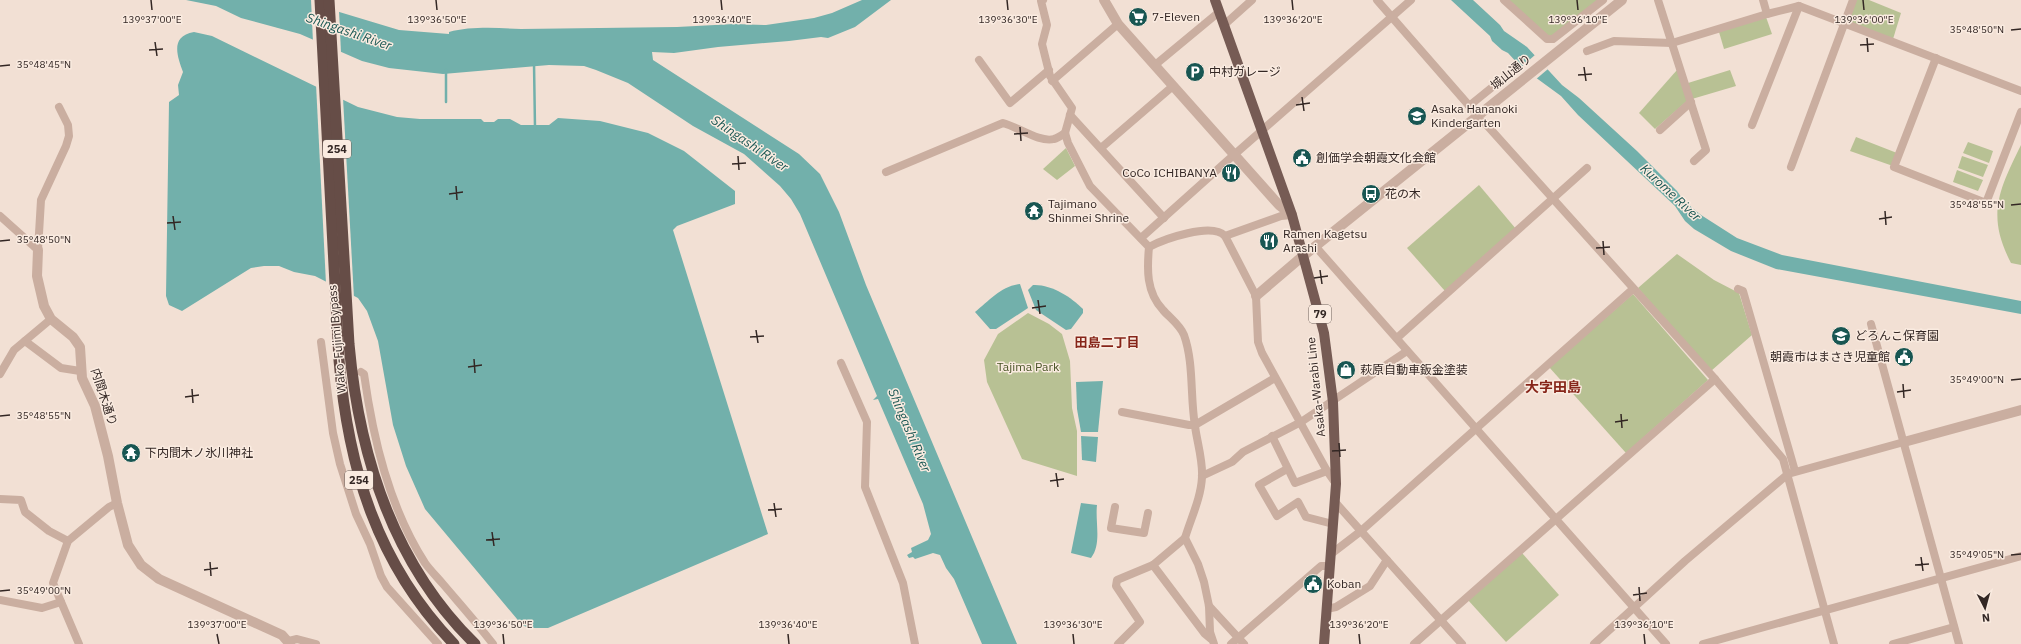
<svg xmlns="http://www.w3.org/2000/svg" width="2021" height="644" font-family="'IBM Plex Sans','Noto Sans JP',sans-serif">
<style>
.green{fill:#b8c194}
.water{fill:#72b0ab}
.pier{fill:#f2e0d4}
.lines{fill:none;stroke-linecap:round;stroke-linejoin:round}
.stream{stroke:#72b0ab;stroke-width:2.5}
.minor{stroke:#caaea0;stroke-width:8}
.tertiary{stroke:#caaea0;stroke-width:10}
.primary{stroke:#765b54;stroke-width:10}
.trunk{stroke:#664d47;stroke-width:11}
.ticks{fill:none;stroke:#332724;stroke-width:1.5}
.labels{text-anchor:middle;stroke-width:3;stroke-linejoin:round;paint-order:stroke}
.shield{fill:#faebe0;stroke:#6f625c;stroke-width:1}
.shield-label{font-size:11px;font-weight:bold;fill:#332724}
.poi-label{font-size:12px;fill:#332724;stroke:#faebe0;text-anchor:start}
.street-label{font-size:12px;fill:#332724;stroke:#faebe0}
.park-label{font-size:12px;fill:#485326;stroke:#faebe0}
.water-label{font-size:13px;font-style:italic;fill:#185652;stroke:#faebe0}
.neighbourhood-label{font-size:13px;font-weight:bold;fill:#862519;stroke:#faebe0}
.quarter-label{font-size:14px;font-weight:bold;fill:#862519;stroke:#faebe0}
.ticks-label{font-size:10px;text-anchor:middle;fill:#332724;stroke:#faebe0;stroke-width:3;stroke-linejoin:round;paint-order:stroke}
</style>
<rect width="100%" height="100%" fill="#f2e0d4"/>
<g class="green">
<polygon points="1509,0 1600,0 1553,37 1547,37"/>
<polygon points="1856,0 1869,0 1901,13 1893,39 1847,21"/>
<polygon points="1766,17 1772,34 1724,49 1719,32"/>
<polygon points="1677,70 1687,101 1655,129 1639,113"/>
<polygon points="1730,70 1736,86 1692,99 1688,83"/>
<polygon points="1856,137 1897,153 1893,166 1850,151"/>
<polygon points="1968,142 1993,151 1989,163 1963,153"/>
<path d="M2021,145V265L2011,263C1986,215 1999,190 2021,145Z"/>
<polygon points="1066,148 1075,166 1057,180 1043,169"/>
<polygon points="1962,156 1988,165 1983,177 1958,168"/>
<polygon points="1957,170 1983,180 1978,191 1953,182"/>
<polygon points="1479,185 1516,229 1445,291 1407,248"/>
<polygon points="1677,254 1714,280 1739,293 1752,335 1711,371 1638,288"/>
<polygon points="1633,294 1708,380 1626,453 1549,367"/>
<polygon points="1028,313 1049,324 1062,334 1070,361 1072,408 1077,431 1077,476 1022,459 987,382 984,360 998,334"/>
<polygon points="1522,553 1559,595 1506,642 1468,600"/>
</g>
<g class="water">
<path d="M186,0H312L336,11L399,30L449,34V32C471,26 499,28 521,29L677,27L734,24L766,25L814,18L832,13L862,0H891L855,27L828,38L821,37L789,41L718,47L674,53L652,52L653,60L799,154L820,174L839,212L866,285L1017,644H982L954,579L946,568L940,555L933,553L915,559L913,557L909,558L907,555L912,552L911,548L928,540L931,534L923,504L878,399L873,400L877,396L800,214L791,199L780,186L744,154L693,126L628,83L596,70L584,66L549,65L443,74L389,68L362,61L300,34L241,18L216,6Z"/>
<polygon points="1451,0 1473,0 1500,25 1504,31 1527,47 1562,85 1579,98 1637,151 1677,191 1684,201 1701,215 1737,238 1782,255 2021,301 2021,314 1776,269 1731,251 1694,229 1685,221 1675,206 1578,115 1561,96 1520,66 1508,53 1502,50 1492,41 1490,36"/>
<path d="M194,32L212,36L358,107L397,117L420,119H481L484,122H494L498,119H510L521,125H549L558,118L600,121L648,133L684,151L735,191V204L677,226L673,230L768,534L548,628H529L522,625L425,509L406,466L393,425L378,341L367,311L358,298L315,276L294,272L279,266H264L251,268L182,311L169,305L166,296L169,102L179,95L178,85L183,72C177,56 170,36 194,32Z"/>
<path d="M1020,284L1028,308L996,329H990L975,312C989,301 1001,286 1020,284Z"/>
<path d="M1033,285C1051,284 1071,297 1083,309V313L1071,329L1066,330L1036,310L1028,290Z"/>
<polygon points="1103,381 1098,432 1081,432 1077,409 1076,382"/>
<polygon points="1081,436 1098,437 1096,462 1082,460"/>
<path d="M1081,503L1097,505C1095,522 1102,544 1091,558L1071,553Z"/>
</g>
<g class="pier">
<polygon points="311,0 316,0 339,10 341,53 313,42"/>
<polygon points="1535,55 1548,69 1535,80 1520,68"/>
<polygon points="316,84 343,98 354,298 326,284"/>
</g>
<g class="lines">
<g class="stream">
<polyline points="534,63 535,128"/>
<polyline points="446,70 446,102"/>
</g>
<g class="minor">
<path d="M1043,0L1041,1L1047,25L1042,44L1050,76L1072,108L1065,133L1068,143L1090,186L1149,247C1147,269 1146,292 1163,310C1170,318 1180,325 1184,335C1194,363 1190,396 1195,426C1197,442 1203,460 1202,477C1201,498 1191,518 1185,538L1198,564L1204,582L1209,606L1210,632L1214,644"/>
<polyline points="1377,0 1472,109"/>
<polyline points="1504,0 1547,39 1553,39 1603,0"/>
<polyline points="1658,0 1706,150 1694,161"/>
<polyline points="1763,0 1767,14"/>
<polyline points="1224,25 1252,0"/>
<polyline points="1587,51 1614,41 1672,43 1767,14 1799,6 2021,91"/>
<polyline points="1936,58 1894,167 1986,203 2021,112"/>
<polyline points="979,60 1010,103 1049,70"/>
<polyline points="1155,65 1219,12"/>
<polyline points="1052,81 1118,24"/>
<polyline points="1469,106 1506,76"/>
<polyline points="1070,115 1164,218"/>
<polyline points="1484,122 1715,379 1783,459 1834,644"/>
<polyline points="1752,125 1799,6"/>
<polyline points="1660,130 1691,102"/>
<polyline points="1101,148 1173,86"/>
<polyline points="1791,167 1853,0"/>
<path d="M886,172L1003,123C1018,127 1040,143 1054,139C1058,138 1062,135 1065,133"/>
<polyline points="0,216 38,250"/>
<polyline points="1225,236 1281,216 1292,215"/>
<polyline points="1141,238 1227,161 1411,0"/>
<polyline points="1315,246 1666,644"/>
<path d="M1149,247C1164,239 1212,222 1225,236L1256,296L1258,342L1262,353L1327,471L1336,484"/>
<polyline points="38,250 41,200 66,146 69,136 68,125 59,107"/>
<polyline points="1738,289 1743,291 1795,471"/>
<polyline points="1871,324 1959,644"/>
<polyline points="1397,338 1587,168"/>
<polyline points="25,341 61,368 80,371"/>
<polyline points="321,342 333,433 340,464 356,514 370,544 381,576 387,587 438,644"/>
<polyline points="841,363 867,422 865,487 903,583 915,644"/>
<path d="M361,372L364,374C373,438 389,507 425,563C430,570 437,577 443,584C460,604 477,623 493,644"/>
<polyline points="0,374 14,350 51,319"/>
<polyline points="1122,412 1189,425 1195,425 1275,378"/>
<polyline points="1272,436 1295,483 1327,471"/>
<polyline points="1287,469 1259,485 1277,516 1298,502 1306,517 1333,524"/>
<polyline points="1202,476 1232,462 1243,452 1301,422 1407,351"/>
<polyline points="0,499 21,500 25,512 49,531 68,541"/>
<polyline points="1335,502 1462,644"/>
<polyline points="1115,507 1111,528 1144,533 1148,513"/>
<polyline points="1331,554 1361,531 1633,289"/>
<polyline points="1153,565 1205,634 1211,639"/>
<polyline points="0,600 42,608 61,602"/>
<polyline points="1209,606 1244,644"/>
<polyline points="1326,609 1336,607 1370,586 1387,560"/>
<polyline points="289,641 297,639 316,644"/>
<polyline points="79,644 53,583 68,541 109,507 117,503"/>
<polyline points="1118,644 1140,622 1116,586 1117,580 1153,565 1185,538"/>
<polyline points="1231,644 1321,566 1330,566"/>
<polyline points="1414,644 1715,379"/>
<polyline points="1594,644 1685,561 1788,474 1904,442"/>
<polyline points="1703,644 2021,556"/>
<polyline points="1893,644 1954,627"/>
</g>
<g class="tertiary">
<polyline points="1104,0 1118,24 1279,205 1292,215"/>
<polyline points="38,250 37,276 44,306 51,319 73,337 80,347 82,378 95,406 108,456 117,503 128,545 141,565 159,579 282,635 290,644"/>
<polyline points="1256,296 1297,261 1622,0"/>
<polyline points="1904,442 2021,410"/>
</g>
<polyline class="primary" points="1215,0 1292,215 1324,333 1333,402 1336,484 1324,644"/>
<g class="trunk">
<path d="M320,0L339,360C348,468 377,564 454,644"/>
<path d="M329,0L349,344C359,456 393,564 475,644"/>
</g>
</g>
<path class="ticks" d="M151,0L152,10M436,0L437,10M721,0L722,10M1007,0L1008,10M1292,0L1293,10M1577,0L1578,10M1863,0L1864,10M2011,30L2021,29M1867,38L1868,52M155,42L157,56M1860,45L1874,44M149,50L163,49M0,66L10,65M1584,67L1586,81M1578,75L1592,74M1302,97L1304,111M1296,105L1310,103M1020,127L1021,141M1014,134L1028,133M738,156L739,170M732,164L746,163M456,186L457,200M449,194L463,192M2011,205L2021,204M1885,211L1886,225M173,216L175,230M1879,219L1892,217M167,223L181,222M0,241L10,240M1603,241L1604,255M1596,248L1610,247M1320,270L1322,284M1314,278L1328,276M1038,300L1040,314M1032,308L1046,306M756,330L758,343M750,337L764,336M474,359L475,373M468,367L482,365M2011,380L2021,379M1903,384L1904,398M192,389L193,403M1897,392L1911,390M185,397L199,395M1621,414L1622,428M0,416L10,415M1615,422L1628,420M1339,443L1340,457M1332,451L1346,450M1056,473L1058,487M1050,481L1064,479M774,503L776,517M768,510L782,509M492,532L494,546M486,540L500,539M2011,555L2021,554M1921,557L1923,571M210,562L211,576M1915,565L1929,564M204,570L218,568M1639,587L1640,601M0,591L10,590M1633,595L1647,593M217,634L219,644M503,634L504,644M788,634L789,644M1073,634L1074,644M1359,634L1360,644M1644,634L1645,644"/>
<defs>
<symbol id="supermarket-disc" viewBox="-11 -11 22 22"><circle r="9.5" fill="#185652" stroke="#faebe0"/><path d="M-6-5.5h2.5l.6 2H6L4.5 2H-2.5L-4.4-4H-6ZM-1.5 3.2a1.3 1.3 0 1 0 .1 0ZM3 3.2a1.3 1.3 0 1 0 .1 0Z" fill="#fff"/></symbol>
<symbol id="parking-disc" viewBox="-11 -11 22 22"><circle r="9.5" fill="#185652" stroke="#faebe0"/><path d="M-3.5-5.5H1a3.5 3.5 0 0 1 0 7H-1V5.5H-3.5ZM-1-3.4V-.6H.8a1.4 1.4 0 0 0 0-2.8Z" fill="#fff"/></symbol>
<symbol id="school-disc" viewBox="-11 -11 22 22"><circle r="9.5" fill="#185652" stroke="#faebe0"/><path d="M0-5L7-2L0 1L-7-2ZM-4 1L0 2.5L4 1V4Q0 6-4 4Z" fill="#fff"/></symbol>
<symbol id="civic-disc" viewBox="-11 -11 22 22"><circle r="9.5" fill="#185652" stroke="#faebe0"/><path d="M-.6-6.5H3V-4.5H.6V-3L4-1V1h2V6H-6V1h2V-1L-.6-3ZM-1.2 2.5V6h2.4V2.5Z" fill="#fff"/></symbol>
<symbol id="restaurant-disc" viewBox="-11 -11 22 22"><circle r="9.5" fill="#185652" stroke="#faebe0"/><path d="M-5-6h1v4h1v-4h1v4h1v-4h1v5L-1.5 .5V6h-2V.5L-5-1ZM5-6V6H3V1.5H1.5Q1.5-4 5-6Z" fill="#fff"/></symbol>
<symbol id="bus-disc" viewBox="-11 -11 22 22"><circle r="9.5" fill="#185652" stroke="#faebe0"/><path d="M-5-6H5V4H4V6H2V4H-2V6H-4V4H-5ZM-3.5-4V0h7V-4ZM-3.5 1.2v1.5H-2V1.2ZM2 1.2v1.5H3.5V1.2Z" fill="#fff"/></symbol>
<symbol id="temple-disc" viewBox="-11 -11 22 22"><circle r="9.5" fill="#185652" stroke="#faebe0"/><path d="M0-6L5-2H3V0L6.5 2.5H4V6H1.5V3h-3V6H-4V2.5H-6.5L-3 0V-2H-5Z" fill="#fff"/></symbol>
<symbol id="shop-disc" viewBox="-11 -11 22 22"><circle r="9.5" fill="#185652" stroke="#faebe0"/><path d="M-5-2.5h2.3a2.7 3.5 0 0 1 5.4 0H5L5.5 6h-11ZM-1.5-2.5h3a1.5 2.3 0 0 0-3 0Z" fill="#fff"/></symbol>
</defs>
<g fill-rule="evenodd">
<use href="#supermarket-disc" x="1127" y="6" width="22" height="22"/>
<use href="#parking-disc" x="1184" y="61" width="22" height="22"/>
<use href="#school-disc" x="1406" y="105" width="22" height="22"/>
<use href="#civic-disc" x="1291" y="147" width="22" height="22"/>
<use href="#restaurant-disc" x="1220" y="162" width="22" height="22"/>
<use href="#bus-disc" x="1360" y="183" width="22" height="22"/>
<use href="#temple-disc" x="1023" y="200" width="22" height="22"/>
<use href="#restaurant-disc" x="1258" y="230" width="22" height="22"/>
<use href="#school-disc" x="1830" y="325" width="22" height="22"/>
<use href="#civic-disc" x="1893" y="346" width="22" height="22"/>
<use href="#shop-disc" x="1335" y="359" width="22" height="22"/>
<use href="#temple-disc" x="120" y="442" width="22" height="22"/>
<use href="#civic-disc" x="1302" y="573" width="22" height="22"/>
</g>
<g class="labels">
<g class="shield">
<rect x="323" y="140" width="28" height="18" rx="3"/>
<rect x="1309" y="305" width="22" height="18" rx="3"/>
<rect x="345" y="471" width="28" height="18" rx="3"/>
</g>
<g class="shield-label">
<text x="337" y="153">254</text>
<text x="1320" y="318">79</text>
<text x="359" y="484">254</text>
</g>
<g class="poi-label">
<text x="1152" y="21">7-Eleven</text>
<text x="1209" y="76">中村ガレージ</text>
<text x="1431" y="113">Asaka Hananoki<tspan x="1431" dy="14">Kindergarten</tspan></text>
<text x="1316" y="162">創価学会朝霞文化会館</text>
<text x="1217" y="177" text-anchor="end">CoCo ICHIBANYA</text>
<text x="1385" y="198">花の木</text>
<text x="1048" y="208">Tajimano<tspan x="1048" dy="14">Shinmei Shrine</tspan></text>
<text x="1283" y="238">Ramen Kagetsu<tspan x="1283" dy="14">Arashi</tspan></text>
<text x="1855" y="340">どろんこ保育園</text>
<text x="1890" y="361" text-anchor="end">朝霞市はまさき児童館</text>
<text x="1360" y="374">萩原自動車鈑金塗装</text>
<text x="145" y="457">下内間木ノ氷川神社</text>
<text x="1327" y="588">Koban</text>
</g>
<g class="street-label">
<text transform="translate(1511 72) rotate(-39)" y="4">城山通り</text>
<text transform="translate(337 339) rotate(-95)" y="4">Wako-Fujimi Bypass</text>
<text transform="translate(1316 387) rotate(-96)" y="4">Asaka-Warabi Line</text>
<text transform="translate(104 397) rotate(72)" y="4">内間木通り</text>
</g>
<g class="park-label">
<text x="1028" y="371">Tajima Park</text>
</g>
<g class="water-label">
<text transform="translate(349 31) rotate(19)" y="5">Shingashi River</text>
<text transform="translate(750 143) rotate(34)" y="5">Shingashi River</text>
<text transform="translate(1671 192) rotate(43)" y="5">Kurome River</text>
<text transform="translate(910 430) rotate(67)" y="5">Shingashi River</text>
</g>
<g class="neighbourhood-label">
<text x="1107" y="347">田島二丁目</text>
</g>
<g class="quarter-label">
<text x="1553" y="392">大字田島</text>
</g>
</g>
<g class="ticks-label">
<text x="152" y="23">139°37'00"E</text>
<text x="437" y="23">139°36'50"E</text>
<text x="722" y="23">139°36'40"E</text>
<text x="1008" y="23">139°36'30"E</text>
<text x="1293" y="23">139°36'20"E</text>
<text x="1578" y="23">139°36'10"E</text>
<text x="1864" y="23">139°36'00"E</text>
<text x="1977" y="33">35°48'50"N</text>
<text x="44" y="68">35°48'45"N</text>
<text x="1977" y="208">35°48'55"N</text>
<text x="44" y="243">35°48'50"N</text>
<text x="1977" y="383">35°49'00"N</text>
<text x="44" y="419">35°48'55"N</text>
<text x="1977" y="558">35°49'05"N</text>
<text x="44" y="594">35°49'00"N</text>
<text x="217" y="628">139°37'00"E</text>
<text x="503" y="628">139°36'50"E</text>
<text x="788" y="628">139°36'40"E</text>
<text x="1073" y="628">139°36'30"E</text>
<text x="1359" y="628">139°36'20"E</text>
<text x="1644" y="628">139°36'10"E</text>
</g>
<g transform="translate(1985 608) rotate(174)" stroke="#faebe0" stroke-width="3" paint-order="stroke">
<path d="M0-3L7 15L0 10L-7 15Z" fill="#332724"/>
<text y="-6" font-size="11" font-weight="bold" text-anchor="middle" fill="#332724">N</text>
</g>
</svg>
